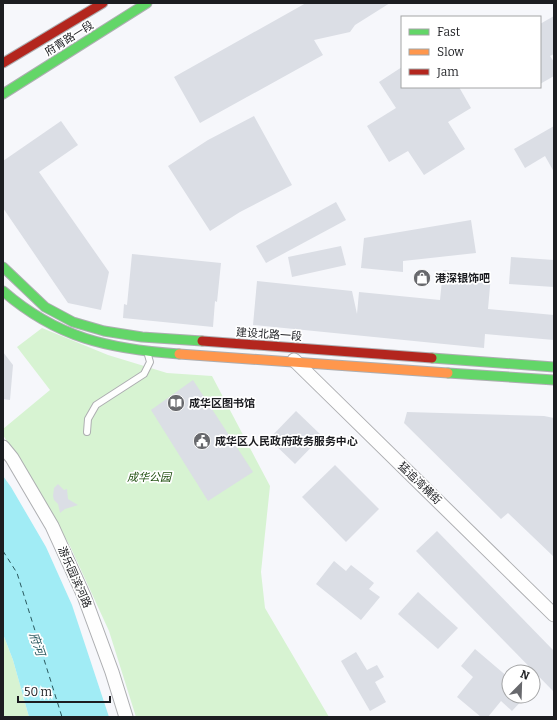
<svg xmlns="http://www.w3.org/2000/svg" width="557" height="720" font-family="Bitter,'Noto Sans SC',serif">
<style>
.green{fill:#d7f3d2}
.water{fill:#a1ecf5}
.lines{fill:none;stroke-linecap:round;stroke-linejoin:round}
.ferry{stroke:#2a595f;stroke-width:1;stroke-dasharray:5 4;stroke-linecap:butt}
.building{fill:#dbdee5}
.lane-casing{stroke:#adaeb1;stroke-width:8}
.street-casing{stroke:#adaeb1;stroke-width:15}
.fast-casing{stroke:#adaeb1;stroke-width:11}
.slow-casing{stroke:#adaeb1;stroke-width:11}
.jam-casing{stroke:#adaeb1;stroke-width:11}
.lane{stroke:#fefefe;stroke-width:6}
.street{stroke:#fefefe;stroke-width:13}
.fast{stroke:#63d668;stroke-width:9}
.slow{stroke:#ff974d;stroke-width:9}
.jam{stroke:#b3261e;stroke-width:9}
.labels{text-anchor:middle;stroke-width:3.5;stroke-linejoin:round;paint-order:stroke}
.street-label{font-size:11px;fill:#1c1d21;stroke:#fff}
.poi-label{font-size:11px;font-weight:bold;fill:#1c1d21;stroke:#fff;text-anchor:start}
.park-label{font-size:11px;font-style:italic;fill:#214f11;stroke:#fff}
.water-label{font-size:12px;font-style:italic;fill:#2a595f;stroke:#fff}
</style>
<rect width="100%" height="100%" fill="#f6f7fb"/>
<g class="green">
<polygon points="42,328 108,355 167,373 212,376 270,486 261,572 265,608 329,717 136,717 109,631 70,546 39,492 3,435 3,429 50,390 17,347"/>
<polygon points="3,634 13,660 29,717 3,717"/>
</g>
<polygon class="water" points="3,476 11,487 46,547 72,605 109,717 29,717 13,660 3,634"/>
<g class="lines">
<polyline class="ferry" points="3,551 17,573 62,717"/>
</g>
<g class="building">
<polygon points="306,3 390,3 355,25 350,32 314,40 323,55 200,123 174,77"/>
<polygon points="554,16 554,54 550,56 554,62 554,76 540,84 540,24"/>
<polygon points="402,67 402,87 459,87 471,108 448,122 465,149 424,175 408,151 389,162 367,126 396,108 379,82"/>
<polygon points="254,116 292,185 240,212 210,231 168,166 208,140"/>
<polygon points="61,121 78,145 39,172 109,272 101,310 68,303 3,208 3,161"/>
<polygon points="554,126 554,172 545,156 525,168 514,149"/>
<polygon points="336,202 346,220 266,263 256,246"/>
<polygon points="471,220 476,253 403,261 403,272 361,268 364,238"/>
<polygon points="341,246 346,265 292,277 288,257"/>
<polygon points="132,254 221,263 217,302 215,301 213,327 123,318 124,304 127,305"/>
<polygon points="511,257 554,260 554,287 509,284"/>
<polygon points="443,270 491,275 488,309 554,315 554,340 485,334 484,348 253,325 257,281 352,291 357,314 359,292 440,300"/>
<polygon points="3,352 13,365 10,400 3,399"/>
<polygon points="193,380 253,472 208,501 151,410"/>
<polygon points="296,411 322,436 295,464 269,439"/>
<polygon points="407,412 544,416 554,418 554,557 508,513 501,519 404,423"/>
<polygon points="335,465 379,509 346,542 302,497"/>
<polygon points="58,484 64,490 67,489 68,499 78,505 65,509 60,513 58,504 54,500 53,496 54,488"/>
<polygon points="437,531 554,651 554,692 416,551"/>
<polygon points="334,561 346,571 351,565 374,583 369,589 380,597 361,620 316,584"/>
<polygon points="418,592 458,628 438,649 398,614"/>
<polygon points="475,649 509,678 509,696 526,696 512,711 501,701 488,717 481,717 457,697 473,677 461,666"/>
<polygon points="356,652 367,670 377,665 384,677 375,682 386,702 370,711 341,661"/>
</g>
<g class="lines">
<defs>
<polyline id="lane" points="87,432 88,419 96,405 144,374 150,362 148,355"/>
<g id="street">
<polyline points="294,360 554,615"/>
<polyline points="3,447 12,458 52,526 84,596 112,672 126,717"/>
</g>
<g id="fast">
<polyline points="3,94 147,3"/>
<polyline points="3,267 45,307 73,322 104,331 142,337 202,341"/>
<path d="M3,291C57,338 109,349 179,354"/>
<polyline points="432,358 554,367"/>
<polyline points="448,373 554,380"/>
</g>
<polyline id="slow" points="179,354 448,373"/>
<g id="jam">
<polyline points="3,63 103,3"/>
<polyline points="202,341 432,358"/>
</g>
</defs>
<use href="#lane" class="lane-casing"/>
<use href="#street" class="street-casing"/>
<use href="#fast" class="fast-casing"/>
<use href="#slow" class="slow-casing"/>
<use href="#jam" class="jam-casing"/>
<use href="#lane" class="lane"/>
<use href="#street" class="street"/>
<use href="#fast" class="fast"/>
<use href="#slow" class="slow"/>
<use href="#jam" class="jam"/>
</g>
<defs>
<symbol id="shop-disc" viewBox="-11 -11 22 22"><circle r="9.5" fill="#68696d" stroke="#fff"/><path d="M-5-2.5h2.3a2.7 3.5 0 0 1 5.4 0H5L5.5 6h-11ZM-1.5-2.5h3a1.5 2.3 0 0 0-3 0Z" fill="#fff"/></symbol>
<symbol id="library-disc" viewBox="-11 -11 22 22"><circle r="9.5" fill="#68696d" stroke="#fff"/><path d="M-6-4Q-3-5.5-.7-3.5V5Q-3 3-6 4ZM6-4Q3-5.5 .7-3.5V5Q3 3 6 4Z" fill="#fff"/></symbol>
<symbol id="civic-disc" viewBox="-11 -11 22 22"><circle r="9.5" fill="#68696d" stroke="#fff"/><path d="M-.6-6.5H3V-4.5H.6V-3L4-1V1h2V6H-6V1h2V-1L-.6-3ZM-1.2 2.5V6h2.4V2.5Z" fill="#fff"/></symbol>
</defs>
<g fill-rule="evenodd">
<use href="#shop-disc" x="412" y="268" width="20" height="20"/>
<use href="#library-disc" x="166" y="393" width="20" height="20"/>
<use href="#civic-disc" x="192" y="431" width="20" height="20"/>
</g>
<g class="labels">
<g class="street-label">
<text transform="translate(69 38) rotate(-32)" y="4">府青路一段</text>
<text transform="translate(269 334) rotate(4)" y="4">建设北路一段</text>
<text transform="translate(420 483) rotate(44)" y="4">猛追湾横街</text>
<text transform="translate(75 577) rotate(66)" y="4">游乐园滨河路</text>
</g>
<g class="poi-label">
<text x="435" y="282">港深银饰吧</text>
<text x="189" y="407">成华区图书馆</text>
<text x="215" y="445">成华区人民政府政务服务中心</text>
</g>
<g class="park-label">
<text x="149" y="481">成华公园</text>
</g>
<g class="water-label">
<text transform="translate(37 644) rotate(71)" y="4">府河</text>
</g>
</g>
<rect width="557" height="720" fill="none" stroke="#1c1d21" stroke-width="8"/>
<rect x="401" y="16" width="140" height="72" fill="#ffffff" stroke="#a4a5a6"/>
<rect x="409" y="29" width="20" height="6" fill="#63d668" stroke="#a4a5a6"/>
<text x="437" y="36" font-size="12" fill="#1c1d21">Fast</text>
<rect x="409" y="49" width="20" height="6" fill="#ff974d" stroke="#a4a5a6"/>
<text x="437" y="56" font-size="12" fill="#1c1d21">Slow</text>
<rect x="409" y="69" width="20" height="6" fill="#b3261e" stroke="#a4a5a6"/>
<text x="437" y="76" font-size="12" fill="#1c1d21">Jam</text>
<g transform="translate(521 684) rotate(23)"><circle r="19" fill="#ffffff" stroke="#a4a5a6"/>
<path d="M0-3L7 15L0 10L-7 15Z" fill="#68696d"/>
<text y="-6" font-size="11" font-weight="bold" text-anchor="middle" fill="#1c1d21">N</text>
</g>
<path d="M18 696v6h92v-6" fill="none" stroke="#1c1d21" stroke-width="2"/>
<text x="24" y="696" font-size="12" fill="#1c1d21" stroke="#ffffff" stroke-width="3" paint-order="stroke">50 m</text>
</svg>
